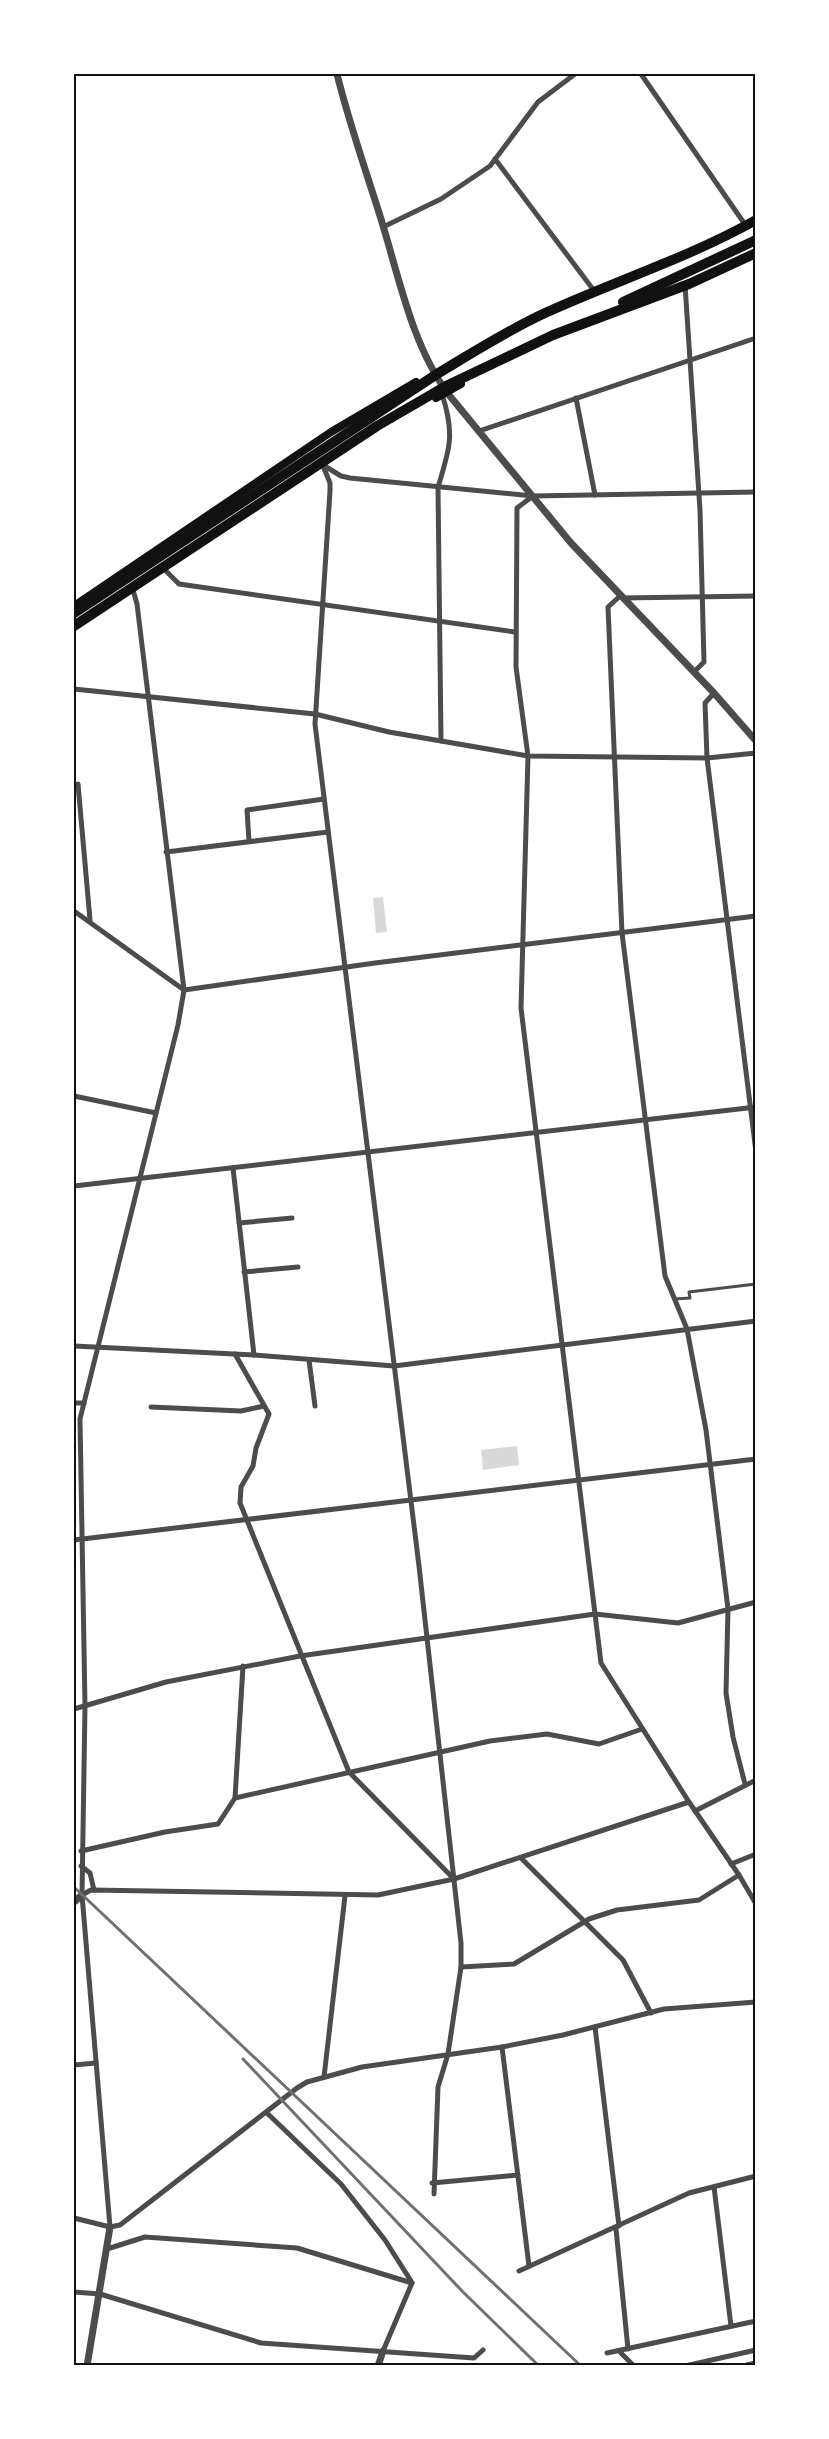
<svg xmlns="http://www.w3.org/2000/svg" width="829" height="2439" font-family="Figtree,sans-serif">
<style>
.water{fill:#d9d9d9}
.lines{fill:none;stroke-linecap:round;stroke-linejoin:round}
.service{stroke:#4c4c4c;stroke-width:3}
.minor{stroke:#4c4c4c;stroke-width:5}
.tertiary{stroke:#4c4c4c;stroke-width:7}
.primary{stroke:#111;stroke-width:8}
.motorway{stroke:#111;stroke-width:10}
.rail{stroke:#707070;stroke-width:3}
.neatline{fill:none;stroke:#111;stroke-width:2}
</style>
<rect width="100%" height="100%" fill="#fff"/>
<g class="water">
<polygon points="383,897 387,932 376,933 373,898"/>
<polygon points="517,1446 519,1465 483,1470 481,1450"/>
</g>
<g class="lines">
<polyline class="service" points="675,1299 690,1298 689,1292 756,1284"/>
<g class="minor">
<polyline points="641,74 744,223"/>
<polyline points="495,159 592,288"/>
<polyline points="383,227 441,199 490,166 538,102 575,74"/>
<polyline points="685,285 700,510 704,662 694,672"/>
<polyline points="576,398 595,495"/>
<polyline points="479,431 756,338"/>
<polyline points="321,461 330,483 330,491 315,724 419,1566 461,1943 461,1967 448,2054 438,2087 434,2194"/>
<polyline points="323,465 341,476 350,478 533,496 756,492"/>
<polyline points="533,496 517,508 516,667 528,756 521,1008 601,1663 689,1802 739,1875 756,1904"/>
<polyline points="164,569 179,584 515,632"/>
<polyline points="620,596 608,607 622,933 665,1276 687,1329 706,1430 728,1609 726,1693 733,1737 745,1784"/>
<polyline points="622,598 756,596"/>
<polyline points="74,689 315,714 389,732 528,756 707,758 756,753"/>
<polyline points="714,693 705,703 707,758 756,1152"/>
<path d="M441,741L438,487C450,448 455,434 442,394"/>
<polyline points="78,784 90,920"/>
<polyline points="249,841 247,810 324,799"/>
<polyline points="166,852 328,832"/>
<polyline points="74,911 184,990 375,963 756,916"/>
<polyline points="74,1096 156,1113"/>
<polyline points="233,1168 254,1355"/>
<polyline points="74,1186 756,1107"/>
<polyline points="239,1223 292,1218"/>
<polyline points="244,1272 298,1267"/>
<polyline points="74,1346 254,1355 394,1366 756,1321"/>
<polyline points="235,1354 269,1414 256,1448 253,1466 241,1487 240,1503 349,1772 454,1879"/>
<polyline points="309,1360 315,1406"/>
<polyline points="74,1403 84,1403"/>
<polyline points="151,1407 241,1411 264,1406"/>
<polyline points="74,1540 756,1459"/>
<polyline points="74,1709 166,1682 300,1656 595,1614 678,1623 756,1602"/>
<polyline points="235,1798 490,1741 547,1734 599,1744 642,1729"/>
<polyline points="695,1811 756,1780"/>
<polyline points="81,1851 165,1832 218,1824 235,1798 243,1666"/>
<polyline points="521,1858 623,1960 651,2013"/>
<polyline points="731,1864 756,1854"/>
<polyline points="81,1866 90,1873 94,1890"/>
<polyline points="82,1895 91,1890 378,1895 454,1879 689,1802"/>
<polyline points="461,1967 514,1964 589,1919 617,1910 699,1900 739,1875"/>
<polyline points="595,2027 619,2226"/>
<polyline points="502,2047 529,2266"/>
<polyline points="74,2065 96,2063"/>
<polyline points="324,2077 345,1896"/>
<polyline points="267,2113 341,2184 385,2240 411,2281"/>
<polyline points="432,2183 518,2175"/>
<polyline points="714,2187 731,2326"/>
<polyline points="74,2218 110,2227 120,2225 297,2088 307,2082 362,2067 502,2047 563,2035 664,2009 756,2002"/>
<polyline points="110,2227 82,1895 85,1706 80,1419 178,1025 184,990 137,604 133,590"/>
<polyline points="616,2229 628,2349"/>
<polyline points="107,2249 145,2237 297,2248 412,2283"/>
<polyline points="519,2271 689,2193 756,2176"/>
<polyline points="74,2292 100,2294 261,2343 474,2358 483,2350"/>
<polyline points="383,2351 412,2283"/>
<polyline points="619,2351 634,2366"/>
<polyline points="607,2353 756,2321"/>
<polyline points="685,2366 756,2350"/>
</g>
<g class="tertiary">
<path d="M337,74C349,123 366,171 381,219C399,277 412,346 449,395L571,543L714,693L756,741"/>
<polyline points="74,1902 82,1895"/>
<polyline points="87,2366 110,2227"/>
<polyline points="378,2366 383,2351"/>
<polyline points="747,2366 756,2364"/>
</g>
<g class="primary">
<polyline points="436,398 461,384"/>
<polyline points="74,606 331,432 416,382"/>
</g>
<g class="motorway">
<polyline points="623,302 756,240"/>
<path d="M74,613L437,374C472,353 508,330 545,313C615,281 688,258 756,220"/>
<polyline points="74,626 377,426 446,386 553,335 689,284 756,253"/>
</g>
<g class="rail">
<polyline points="74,1887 581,2366"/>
<polyline points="243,2059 462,2291 539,2366"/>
</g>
</g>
<rect width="829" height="2439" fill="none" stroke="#ffffff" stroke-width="150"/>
<rect x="75" y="75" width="679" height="2289" class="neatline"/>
</svg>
